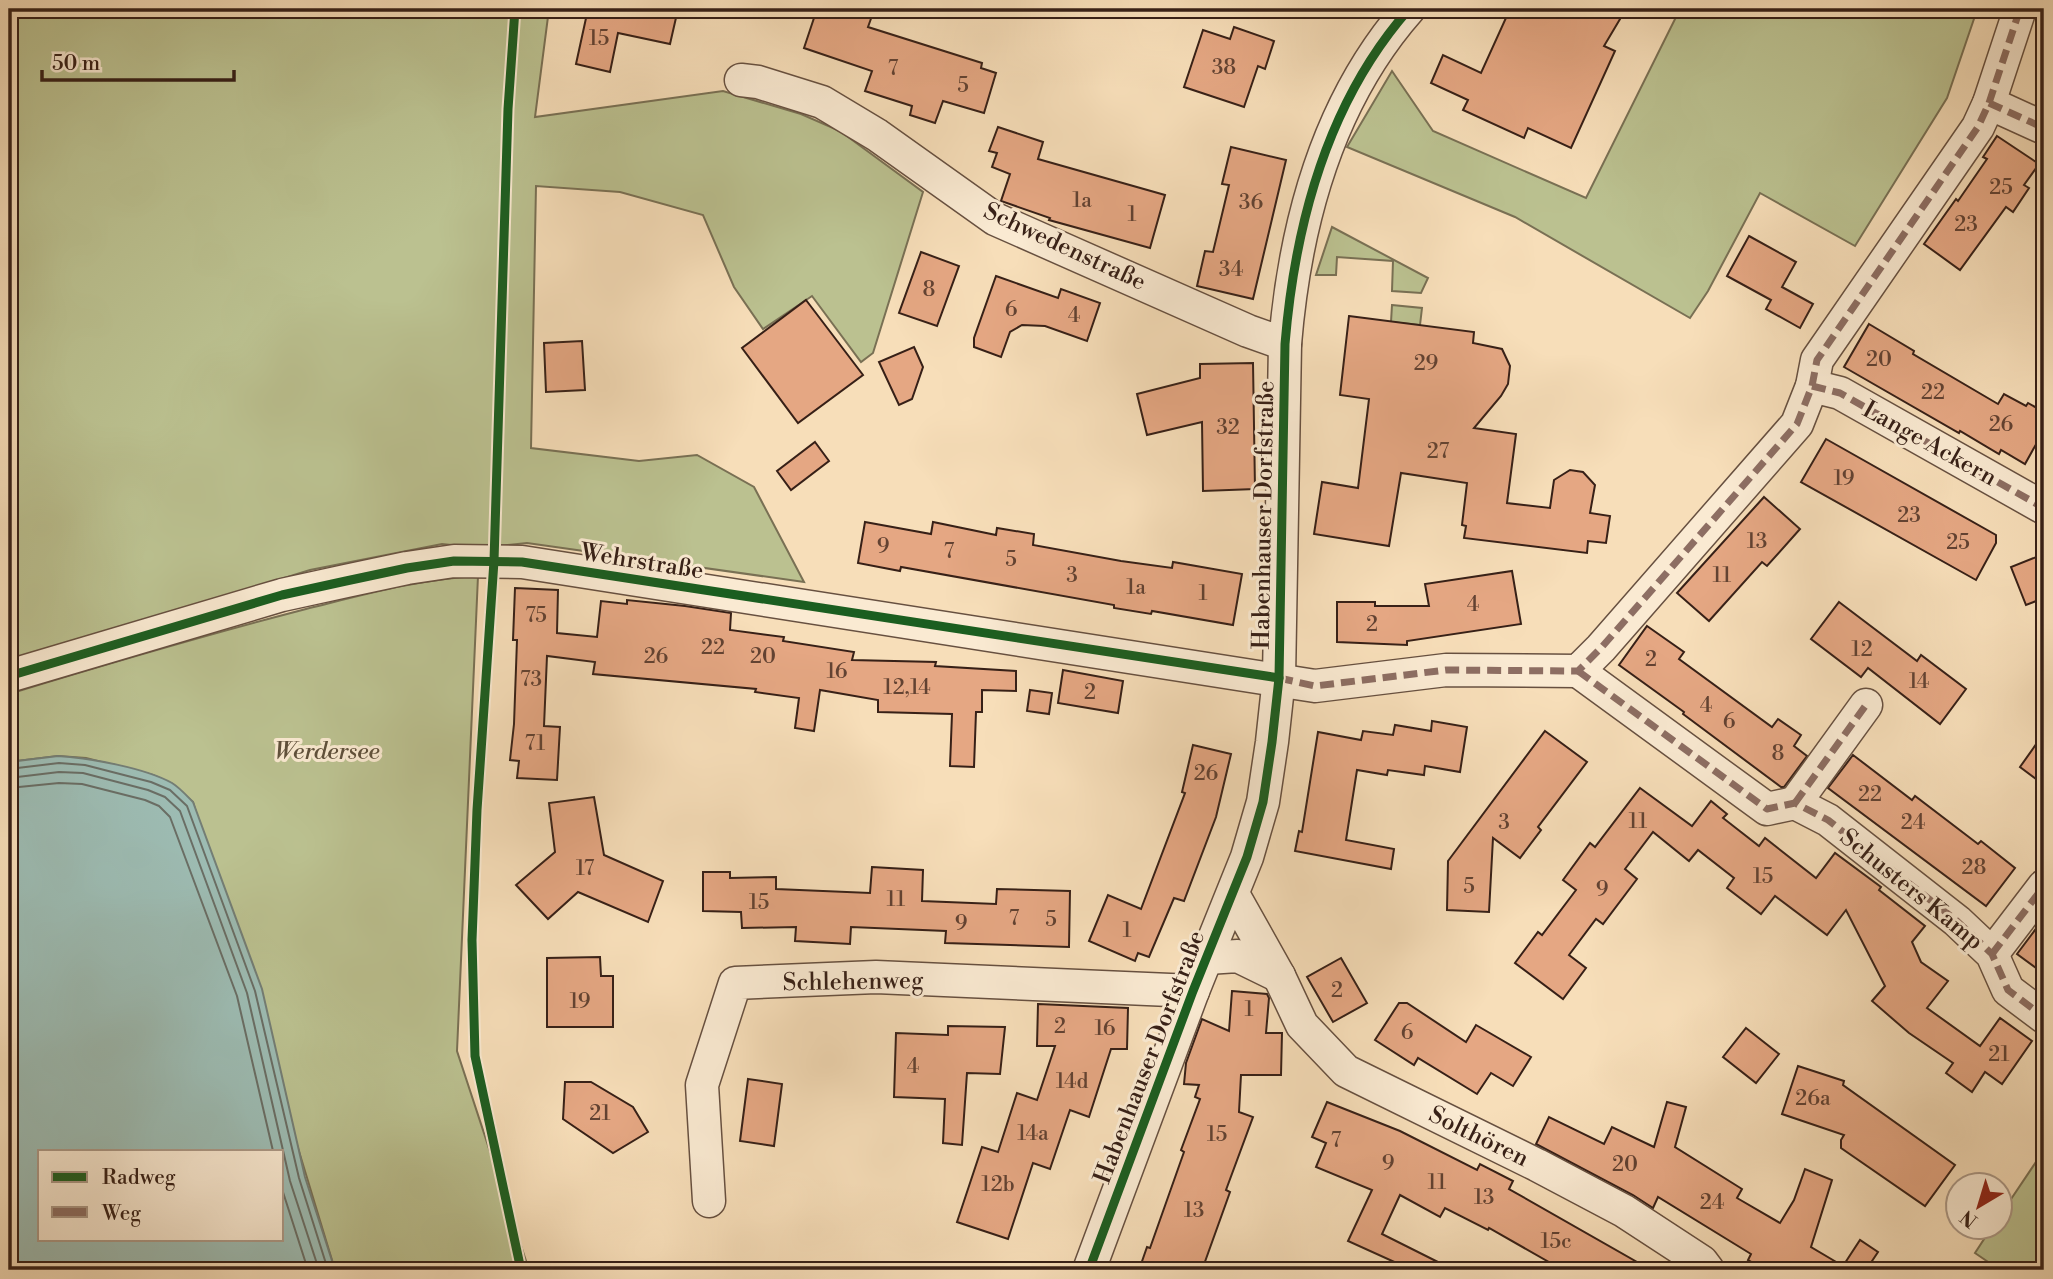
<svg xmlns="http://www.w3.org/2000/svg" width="2053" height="1279" font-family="'Libre Bodoni',serif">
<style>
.green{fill:#bbc190;stroke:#797054;stroke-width:2}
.water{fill:#9dbcb3;stroke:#747e75;stroke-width:2;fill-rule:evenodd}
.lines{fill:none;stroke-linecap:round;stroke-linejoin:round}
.shore{stroke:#6a6e65;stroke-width:2}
.building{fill:#e5a783;stroke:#372017;stroke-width:2}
.minor-casing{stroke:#675040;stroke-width:35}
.minor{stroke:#faead2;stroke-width:32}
.quiet{stroke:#8d6e63;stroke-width:7;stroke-dasharray:14 7;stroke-linecap:butt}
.cycleway-casing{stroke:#faead2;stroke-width:13}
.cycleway{stroke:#1b5e20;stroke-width:9}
.labels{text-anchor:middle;stroke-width:6;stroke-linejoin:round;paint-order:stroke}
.number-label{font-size:21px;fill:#624232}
.street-label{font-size:24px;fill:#372017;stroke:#faead2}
.park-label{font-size:24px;font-style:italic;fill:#5f503b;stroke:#faead2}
</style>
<rect width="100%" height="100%" fill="#f7deb9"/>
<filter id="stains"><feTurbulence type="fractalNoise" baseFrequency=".00286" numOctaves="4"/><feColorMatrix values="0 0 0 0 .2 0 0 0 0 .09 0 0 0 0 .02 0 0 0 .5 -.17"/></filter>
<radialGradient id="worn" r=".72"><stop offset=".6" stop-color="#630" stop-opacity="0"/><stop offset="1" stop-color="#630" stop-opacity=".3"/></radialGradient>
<g class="green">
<polygon points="9,9 549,9 535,117 723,91 801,114 840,131 923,192 873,353 861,362 812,296 763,329 734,287 703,215 620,192 536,186 531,448 639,461 697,455 754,487 804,582 527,543 480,548 442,544 310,570 9,663"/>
<polygon points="1680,9 1977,10 1947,98 1855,246 1760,193 1708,291 1690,318 1515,217 1347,147 1392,71 1433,131 1586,198"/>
<polygon points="1332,227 1428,278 1421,293 1392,291 1393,261 1337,257 1336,275 1316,275"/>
<polygon points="1392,305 1422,308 1420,325 1391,322"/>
<path d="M478,576L457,1051L529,1270H335L193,802L173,784L153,775L86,758L58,756L9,762V694C107,664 206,635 306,609C363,595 419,579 478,576Z"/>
<polygon points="2044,1150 2044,1270 2000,1270 1975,1253 1992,1227 2000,1226 2001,1214"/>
</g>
<path class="water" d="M58,756C90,758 145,768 172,783C180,788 187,796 193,802L262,989L305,1177L335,1270H9V762ZM40,1151H282V1239H40Z"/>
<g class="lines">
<g class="shore">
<polyline points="9,769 59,763 85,765 151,782 170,790 187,806 255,991 299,1178 328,1270"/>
<polyline points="9,778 59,772 83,773 148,790 165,797 180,811 247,993 290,1181 319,1270"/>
<polyline points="9,788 59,783 82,784 145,800 159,806 170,817 237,996 273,1151"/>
<polyline points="282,1189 308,1270"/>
</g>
</g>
<g class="building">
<polygon points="588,9 678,9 670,44 618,33 610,72 576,64"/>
<polygon points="817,9 861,9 873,13 868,27 982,63 981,68 996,73 984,113 943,101 935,123 910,115 912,106 865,91 872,71 804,48"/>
<polygon points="1510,9 1626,9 1604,46 1615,51 1571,148 1528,128 1524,138 1463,110 1468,100 1431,83 1443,55 1481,73"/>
<polygon points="1234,27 1274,41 1265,69 1258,66 1244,107 1184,87 1203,30 1230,39"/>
<polygon points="998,127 1043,142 1038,159 1165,195 1150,248 1049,220 1050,218 1001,201 1010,174 992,167 997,153 989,151"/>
<polygon points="1997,136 2039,164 2024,185 2029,188 2013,212 2006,207 1960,270 1924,244 1956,199 1958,201 1987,159 1983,157"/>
<polygon points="1231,147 1286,160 1253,299 1197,286 1205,251 1213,252 1229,185 1222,184"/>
<polygon points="1749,236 1796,262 1782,287 1813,304 1800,328 1766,309 1771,300 1727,276"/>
<polygon points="921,252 959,266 937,326 899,313"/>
<polygon points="996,276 1058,298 1061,289 1100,303 1087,341 1045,326 1022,325 1010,332 1001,357 974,347 974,338"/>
<polygon points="806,300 863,375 798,423 742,348"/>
<polygon points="1349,316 1474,332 1473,343 1502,349 1510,366 1508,384 1501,396 1474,428 1516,434 1507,503 1550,508 1554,480 1570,470 1583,472 1595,485 1590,513 1610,516 1606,543 1588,541 1587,553 1464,538 1466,526 1462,525 1467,483 1401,473 1389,546 1314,534 1322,482 1358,488 1369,399 1340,395"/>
<polygon points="1869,324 1914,351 1913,354 1998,404 2004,394 2026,406 2028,403 2044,412 2044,430 2025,464 2001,450 1999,454 1960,431 1959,433 1844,367"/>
<polygon points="582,341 585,390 546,392 544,343"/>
<polygon points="914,347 923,367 912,399 899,405 879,362"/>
<polygon points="1253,363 1255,489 1203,491 1202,422 1147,435 1137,394 1200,378 1200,364"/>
<polygon points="1826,439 1996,535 1996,543 1976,580 1801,482"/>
<polygon points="815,442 829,461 791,490 777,471"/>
<polygon points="1764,497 1800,529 1767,566 1762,562 1709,621 1677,593"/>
<polygon points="865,522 931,534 933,522 996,535 997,528 1034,534 1033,545 1121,561 1172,568 1173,562 1242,574 1233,625 1152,611 1151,614 1114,608 1114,605 901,567 900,571 858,563"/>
<polygon points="2044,554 2044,598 2026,605 2011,567"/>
<polygon points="1512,571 1521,624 1407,641 1407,645 1337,642 1337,602 1375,602 1375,606 1429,606 1425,584"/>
<polygon points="515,588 558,590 557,633 597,637 601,601 627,604 627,600 685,606 731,613 730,630 784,637 783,641 854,652 852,660 936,662 935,666 1016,671 1016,691 982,690 982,712 976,712 974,767 950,766 952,714 878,712 878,700 820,690 814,731 795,728 799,698 755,692 756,689 593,674 595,662 547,656 544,726 560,727 557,780 517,778 519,761 510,760 514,724 517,640 513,640"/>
<polygon points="1839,602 1917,661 1921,655 1966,689 1940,724 1868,668 1861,677 1811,639"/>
<polygon points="1647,626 1684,652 1679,659 1772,727 1778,719 1801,735 1794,746 1807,756 1784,787 1781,787 1683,714 1684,712 1619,665"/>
<polygon points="1063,670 1123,681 1118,713 1058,703"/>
<polygon points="1030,690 1052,693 1049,714 1027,711"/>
<polygon points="1432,721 1467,727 1460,772 1425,766 1424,775 1388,770 1387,775 1357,770 1346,840 1394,849 1391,869 1295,851 1299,831 1302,832 1318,732 1361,740 1363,731 1393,735 1395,725 1431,731"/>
<polygon points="1545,731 1587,762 1538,827 1541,830 1520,858 1493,838 1489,912 1447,910 1448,861"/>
<polygon points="2044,733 2044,785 2020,767"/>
<polygon points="1193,745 1231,754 1216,817 1184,901 1174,898 1149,957 1138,953 1135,961 1089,941 1108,895 1141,909 1185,793 1182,792"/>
<polygon points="1853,755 1912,800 1915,796 1978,844 1981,841 2015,868 1986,906 1828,788"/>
<polygon points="1640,788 1692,826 1711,801 1727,814 1723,818 1759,846 1765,838 1816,878 1835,853 1881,887 1879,890 1925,926 1912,942 1921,962 1948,981 1927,1008 1980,1046 2000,1018 2032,1041 2002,1084 1985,1072 1972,1092 1946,1073 1953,1063 1909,1033 1872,1001 1885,986 1846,910 1827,935 1775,896 1761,914 1727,888 1734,878 1698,850 1689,861 1653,832 1625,869 1637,879 1603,924 1596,919 1569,955 1586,968 1563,999 1515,963 1538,932 1542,935 1576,890 1563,880 1590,843 1595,847"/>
<polygon points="594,797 604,855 663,881 648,922 578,892 548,919 516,885 555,852 549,803"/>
<polygon points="872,867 923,870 922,901 996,904 997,889 1070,891 1069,947 945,943 946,931 851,927 850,944 795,941 796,927 742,928 741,912 703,911 703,872 730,872 730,878 776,877 776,889 870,893"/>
<polygon points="2044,918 2044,974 2017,954"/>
<polygon points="600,957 601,976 613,976 613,1027 547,1027 547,958"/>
<polygon points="1341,958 1367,1003 1333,1022 1307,977"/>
<polygon points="1232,991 1267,994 1269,998 1266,1033 1282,1033 1281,1075 1241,1075 1239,1112 1253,1117 1226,1190 1230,1192 1202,1270 1139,1270 1147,1247 1150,1248 1184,1152 1181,1150 1200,1099 1195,1097 1199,1085 1184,1084 1186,1063 1202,1019 1229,1031"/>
<polygon points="1399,1003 1407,1003 1466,1042 1476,1025 1531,1057 1513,1086 1491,1073 1477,1094 1418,1058 1414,1065 1375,1040"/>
<polygon points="1038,1004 1128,1008 1127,1049 1111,1049 1089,1117 1070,1110 1050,1169 1033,1163 1008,1239 957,1222 982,1147 998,1152 1017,1093 1037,1100 1055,1046 1037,1046"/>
<polygon points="948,1026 1005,1027 1000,1074 967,1073 962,1145 943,1143 945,1099 894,1097 896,1033 948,1035"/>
<polygon points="1746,1028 1779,1054 1756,1083 1723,1057"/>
<polygon points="1798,1066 1844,1081 1843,1085 1955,1165 1925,1206 1841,1148 1841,1140 1844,1135 1782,1114"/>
<polygon points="748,1079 782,1084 774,1146 740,1141"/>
<polygon points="565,1082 591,1082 633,1107 648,1132 613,1153 563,1119"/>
<polygon points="1327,1102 1400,1131 1477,1170 1480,1164 1513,1181 1509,1189 1651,1270 1563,1270 1489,1228 1488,1230 1445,1208 1440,1217 1400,1195 1382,1234 1446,1266 1444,1270 1412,1270 1348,1241 1372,1190 1316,1167 1326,1143 1312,1137"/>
<polygon points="1667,1102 1686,1107 1675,1147 1742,1189 1737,1198 1780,1223 1794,1200 1805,1169 1832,1180 1811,1247 1843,1266 1860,1240 1878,1252 1866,1270 1766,1270 1748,1260 1751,1254 1658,1197 1653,1208 1633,1195 1536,1144 1549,1117 1604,1144 1612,1127 1654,1147"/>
</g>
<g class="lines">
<defs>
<g id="minor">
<polyline points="741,80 758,82 822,102 877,135 995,219 1248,331 1285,344"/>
<polyline points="1989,103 2044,128"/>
<polyline points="1812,386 1840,393 2044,508"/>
<polyline points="1578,671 1767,809 1795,803 1828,820 1957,921 1992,954 2008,990 2044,1017"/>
<polyline points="9,676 282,595 346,581 407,568 454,561 522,562 1315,686 1446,670 1578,671 1601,648 1797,424 1812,386 1817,360 1978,127 1989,103 2020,9"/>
<polyline points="1795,803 1866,705"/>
<polyline points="1233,894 1279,976 1302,1025 1346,1071 1537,1165 1624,1211 1702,1262 1708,1270"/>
<polyline points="1992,954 2044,886"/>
<polyline points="1207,958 1238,956 1279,976"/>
<polyline points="709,1201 702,1085 735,983 876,977 1193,991"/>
<path d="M1089,1270L1193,991L1247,857L1263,802L1272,742L1279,678L1285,344C1295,223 1327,102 1409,9"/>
</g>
</defs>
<use href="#minor" class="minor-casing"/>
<use href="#minor" class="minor"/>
<g class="quiet">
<polyline points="1989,103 2044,128"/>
<polyline points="1812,386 1840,393 2044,508"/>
<polyline points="1578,671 1767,809 1795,803 1828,820 1957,921 1992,954 2008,990 2044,1017"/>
<polyline points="1279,678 1315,686 1446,670 1578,671 1601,648 1797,424 1812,386 1817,360 1978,127 1989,103 2020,9"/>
<polyline points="1795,803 1866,705"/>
<polyline points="1992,954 2044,886"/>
</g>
<defs>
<g id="cycleway">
<polyline points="515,9 508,109 494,561 477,810 472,940 475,1056 521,1270"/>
<polyline points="9,676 282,595 346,581 407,568 454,561 522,562 1279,678"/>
<path d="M1089,1270L1193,991L1247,857L1263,802L1272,742L1279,678L1285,344C1295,223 1327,102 1409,9"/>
</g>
</defs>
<use href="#cycleway" class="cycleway-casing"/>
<use href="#cycleway" class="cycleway"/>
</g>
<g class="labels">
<g class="number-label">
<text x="599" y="45">15</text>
<text x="1224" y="74">38</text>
<text x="893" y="75">7</text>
<text x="963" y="92">5</text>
<text x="2001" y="194">25</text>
<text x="1082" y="207">1a</text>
<text x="1251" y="209">36</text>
<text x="1132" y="221">1</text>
<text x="1966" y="231">23</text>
<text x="1231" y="276">34</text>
<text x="929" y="296">8</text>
<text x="1011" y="316">6</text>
<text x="1074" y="322">4</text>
<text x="1879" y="366">20</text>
<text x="1426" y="370">29</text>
<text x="1933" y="399">22</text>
<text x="2001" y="431">26</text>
<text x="1228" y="434">32</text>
<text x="1438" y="458">27</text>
<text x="1844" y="485">19</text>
<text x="1909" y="522">23</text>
<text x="1757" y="548">13</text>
<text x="1958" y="549">25</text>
<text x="883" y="553">9</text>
<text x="949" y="558">7</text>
<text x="1011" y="566">5</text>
<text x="1072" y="582">3</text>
<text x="1722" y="582">11</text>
<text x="1136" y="594">1a</text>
<text x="1203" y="600">1</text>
<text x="1473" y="611">4</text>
<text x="536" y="622">75</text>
<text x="1372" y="631">2</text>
<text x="713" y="654">22</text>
<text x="1862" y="656">12</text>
<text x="656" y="663">26</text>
<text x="763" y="663">20</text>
<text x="1651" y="666">2</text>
<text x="837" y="678">16</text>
<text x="531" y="686">73</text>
<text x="1919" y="688">14</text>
<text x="907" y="694">12,14</text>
<text x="1090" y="699">2</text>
<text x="1706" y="712">4</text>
<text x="1729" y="728">6</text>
<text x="535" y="750">71</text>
<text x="1778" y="760">8</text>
<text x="1206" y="780">26</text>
<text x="1870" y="801">22</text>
<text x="1638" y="828">11</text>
<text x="1504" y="829">3</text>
<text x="1913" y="829">24</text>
<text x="1974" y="874">28</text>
<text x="585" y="875">17</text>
<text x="1763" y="883">15</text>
<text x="1469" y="893">5</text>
<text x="1602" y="896">9</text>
<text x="896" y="906">11</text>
<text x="759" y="909">15</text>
<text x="1014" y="925">7</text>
<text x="1051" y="926">5</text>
<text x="961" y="930">9</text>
<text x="1127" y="937">1</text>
<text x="1337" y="997">2</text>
<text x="580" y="1008">19</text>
<text x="1249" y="1016">1</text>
<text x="1060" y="1033">2</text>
<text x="1105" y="1035">16</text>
<text x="1407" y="1039">6</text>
<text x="1999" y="1061">21</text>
<text x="913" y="1073">4</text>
<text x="1072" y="1088">14d</text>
<text x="1813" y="1105">26a</text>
<text x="600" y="1120">21</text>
<text x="1033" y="1140">14a</text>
<text x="1217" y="1141">15</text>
<text x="1336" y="1147">7</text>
<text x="1388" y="1170">9</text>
<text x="1625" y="1171">20</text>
<text x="1437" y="1189">11</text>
<text x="998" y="1191">12b</text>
<text x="1484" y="1204">13</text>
<text x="1712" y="1209">24</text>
<text x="1194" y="1217">13</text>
<text x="1556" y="1248">15c</text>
</g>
<g class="street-label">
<text transform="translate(1065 246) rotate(25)" y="8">Schwedenstraße</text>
<text transform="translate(1930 443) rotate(29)" y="8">Lange Ackern</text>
<text transform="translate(1263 515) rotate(-89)" y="8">Habenhauser Dorfstraße</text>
<text transform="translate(642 561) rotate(9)" y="8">Wehrstraße</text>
<text transform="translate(1912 889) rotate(39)" y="8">Schusters Kamp</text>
<text transform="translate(853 981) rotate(-1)" y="8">Schlehenweg</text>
<text transform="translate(1149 1057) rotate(-69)" y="8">Habenhauser Dorfstraße</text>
<text transform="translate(1479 1136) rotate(26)" y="8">Solthören</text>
</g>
<g class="park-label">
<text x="327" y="759">Werdersee</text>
</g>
</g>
<rect width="2053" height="1279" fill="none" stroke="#f7deb9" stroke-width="35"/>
<rect x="10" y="10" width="2032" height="1258" fill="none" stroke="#372017" stroke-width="3.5"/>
<rect x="18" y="18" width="2018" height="1244" fill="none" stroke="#372017" stroke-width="2"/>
<rect x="38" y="1150" width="245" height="91" fill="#faead2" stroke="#ac9987" stroke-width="2"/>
<rect x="52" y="1172" width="35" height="10" fill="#1b5e20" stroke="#ac9987" stroke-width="2"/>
<text x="102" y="1184" font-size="21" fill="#372017">Radweg</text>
<rect x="52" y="1207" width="35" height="10" fill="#8d6e63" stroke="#ac9987" stroke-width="2"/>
<text x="102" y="1220" font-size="21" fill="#372017">Weg</text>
<g transform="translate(1979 1206) rotate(218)"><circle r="33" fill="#faead2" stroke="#ac9987" stroke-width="2"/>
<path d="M0-5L12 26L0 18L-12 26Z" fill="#8f2418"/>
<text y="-10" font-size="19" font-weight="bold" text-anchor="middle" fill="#372017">N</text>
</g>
<path d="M42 70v10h192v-10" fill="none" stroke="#372017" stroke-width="3.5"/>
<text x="52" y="70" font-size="21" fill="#372017" stroke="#faead2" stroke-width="5" paint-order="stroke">50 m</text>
<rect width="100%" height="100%" filter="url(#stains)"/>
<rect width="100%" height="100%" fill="url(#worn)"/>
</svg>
